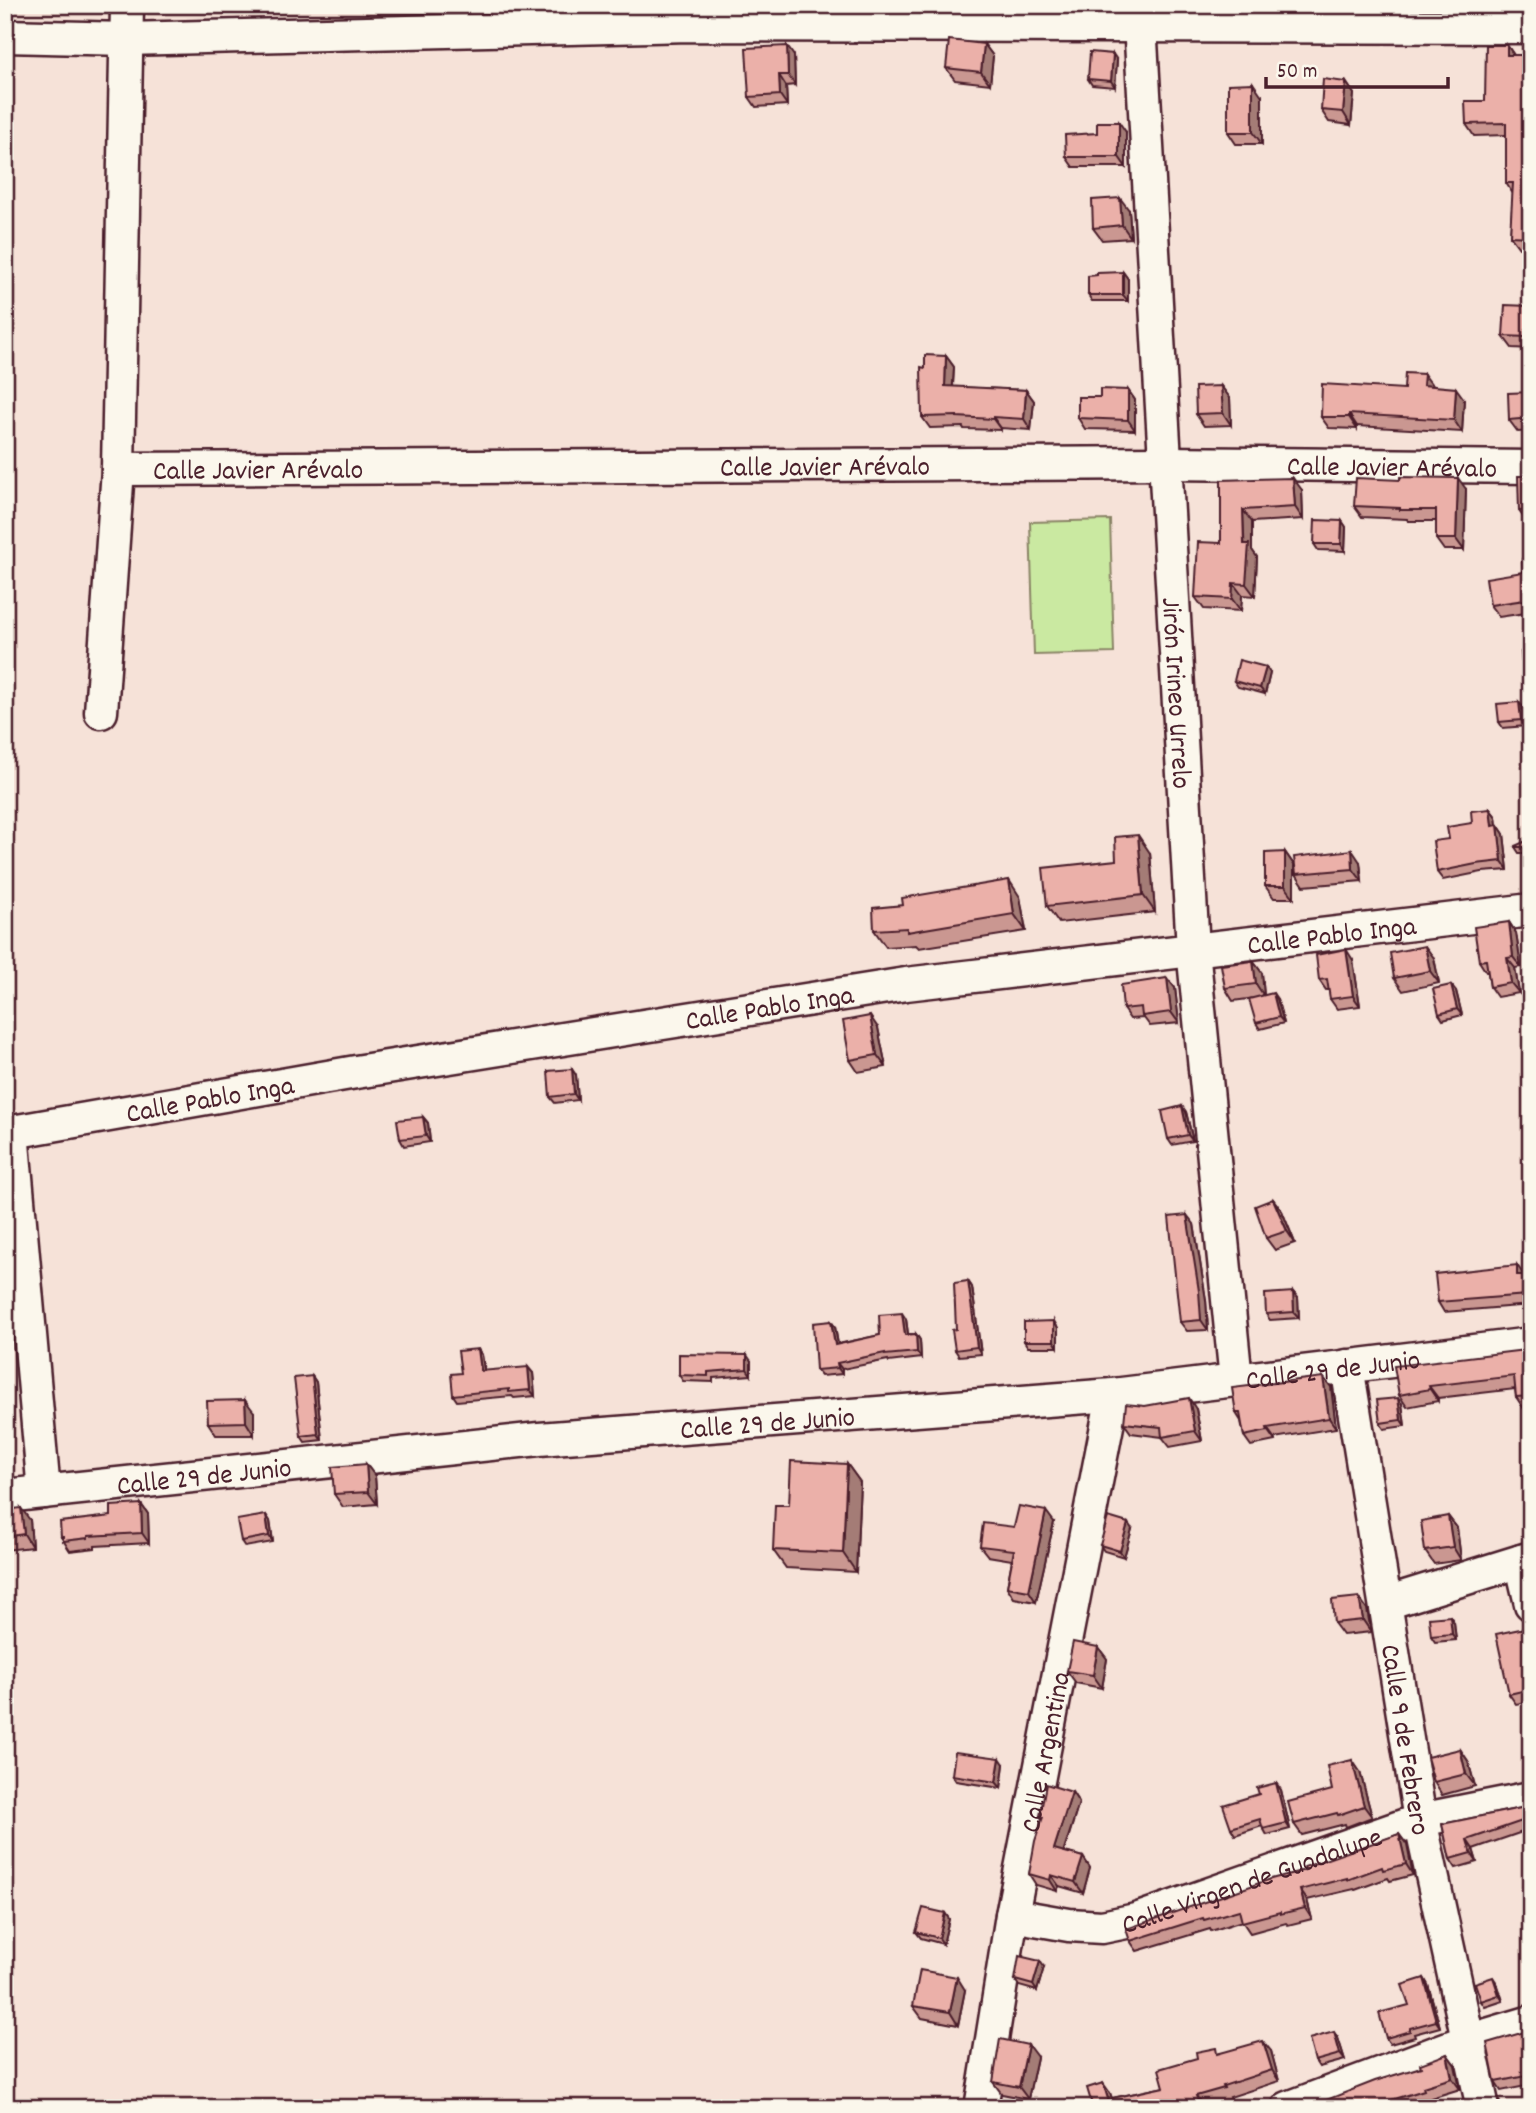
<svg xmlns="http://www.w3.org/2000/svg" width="1536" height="2113" font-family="Dekko,sans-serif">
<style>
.green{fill:#cae9a1;stroke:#8a8466;stroke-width:2}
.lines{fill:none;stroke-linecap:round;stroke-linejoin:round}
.minor-casing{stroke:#4a1f2b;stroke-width:37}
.minor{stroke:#fbf7ec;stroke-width:32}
.wall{fill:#ca9791;stroke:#4a1f2b;stroke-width:2}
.shaded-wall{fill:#a47b76;stroke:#4a1f2b;stroke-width:2}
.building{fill:#ebb0a9;stroke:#4a1f2b;stroke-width:2}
.labels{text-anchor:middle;stroke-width:5;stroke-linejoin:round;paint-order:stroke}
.street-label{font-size:28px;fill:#4a1f2b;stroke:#fbf7ec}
</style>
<rect width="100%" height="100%" fill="#f6e2d8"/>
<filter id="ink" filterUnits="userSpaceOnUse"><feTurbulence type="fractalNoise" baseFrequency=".0143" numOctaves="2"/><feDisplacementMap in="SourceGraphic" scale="14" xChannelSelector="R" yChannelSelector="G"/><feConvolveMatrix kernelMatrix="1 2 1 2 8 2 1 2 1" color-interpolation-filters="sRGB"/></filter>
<g filter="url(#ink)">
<polygon class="green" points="1110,520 1114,653 1034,655 1030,522"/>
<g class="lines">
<defs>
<g id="minor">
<path id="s1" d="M1139,6L1193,949L1236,1380"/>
<polyline points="5,36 126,39 690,25 1531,27"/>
<path id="s2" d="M118,469L1165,463L1531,467"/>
<polyline points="101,712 118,469 127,5"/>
<path id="s3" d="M1347,1366L1420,1820L1483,2108"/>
<path id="s4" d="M44,1492L12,1132L356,1072L906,984L1531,910"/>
<path id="s5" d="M5,1496L539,1439L1113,1395L1531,1344"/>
<polyline points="1521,1561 1531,1604"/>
<polyline points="1386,1603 1531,1558"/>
<path id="s6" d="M1012,1915L1069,1925L1102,1927L1136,1920L1420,1820L1531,1798"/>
<path id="s7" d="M981,2108L1012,1915L1113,1395"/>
<polyline points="1288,2108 1467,2041 1531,2022"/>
</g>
</defs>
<use href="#minor" class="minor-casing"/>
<use href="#minor" class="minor"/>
</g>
<g class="wall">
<polygon points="984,44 993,56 990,84 955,80 946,68"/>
<polygon points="1507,45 1514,55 1531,55 1531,249 1519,248 1510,236 1513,194 1506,183 1506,135 1474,136 1466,124 1485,101"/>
<polygon points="794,56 795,85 786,86 787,105 756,107 749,97"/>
<polygon points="1117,60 1115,87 1092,85 1088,79"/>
<polygon points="1346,82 1354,94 1351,125 1329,122 1321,110"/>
<polygon points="1262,96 1262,144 1236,144 1228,132"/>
<polygon points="1126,132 1126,167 1073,167 1066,157"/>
<polygon points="1129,210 1131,238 1102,240 1093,228"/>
<polygon points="1123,272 1128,279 1128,301 1092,301 1088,295"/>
<polygon points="1531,308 1531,349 1512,348 1503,336"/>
<polygon points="946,356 954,367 953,387 1026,390 1034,401 1031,430 1001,428 1001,430 964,429 963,427 930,428 922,417 925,368"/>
<polygon points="1432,385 1464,399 1462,432 1357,426 1357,429 1329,428 1321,417 1404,389"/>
<polygon points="1221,386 1230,398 1231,425 1204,426 1196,414"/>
<polygon points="1128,390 1135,400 1135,430 1085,429 1078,418 1100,397"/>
<polygon points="1531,392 1531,431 1518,432 1509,420"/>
<polygon points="1531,476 1531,523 1528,523 1519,511"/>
<polygon points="1221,480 1302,490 1303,519 1252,522 1252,550 1257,557 1255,596 1242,595 1241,611 1204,609 1195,597 1221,543"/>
<polygon points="1466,489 1464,550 1444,550 1436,539 1436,521 1408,521 1407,519 1362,517 1354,506"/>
<polygon points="1342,521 1346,527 1345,551 1318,550 1314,544"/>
<polygon points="1531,558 1531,700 1525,692 1530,651 1526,613 1499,617 1490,605 1523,572"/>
<polygon points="1270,673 1265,694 1238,687 1234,681"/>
<polygon points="1524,708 1526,726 1503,728 1499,722"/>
<polygon points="1490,809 1496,817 1497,826 1498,825 1504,834 1508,870 1482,872 1443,880 1437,872 1449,839"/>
<polygon points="1531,839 1531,853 1519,853 1515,847"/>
<polygon points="1285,852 1294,865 1294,898 1274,898 1265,886"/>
<polygon points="1150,853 1155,912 1059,923 1047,906 1116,860"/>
<polygon points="1360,862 1362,881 1304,886 1296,874"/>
<polygon points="1020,897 1026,931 919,948 916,945 886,947 874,930 903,905"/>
<polygon points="1509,922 1516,933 1521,967 1515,968 1519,993 1497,997 1490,987 1488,972 1486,972 1479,961"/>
<polygon points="1434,958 1439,983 1403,991 1394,978"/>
<polygon points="1353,960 1360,1006 1337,1009 1330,999 1329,990 1326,990 1319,980"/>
<polygon points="1253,961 1262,973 1264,995 1277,999 1284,1023 1260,1029 1256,1023 1256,998 1233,1001 1225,988"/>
<polygon points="1451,985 1456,991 1462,1015 1443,1020 1439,1014"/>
<polygon points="1175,988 1179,1023 1150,1026 1144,1018 1130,1019 1123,1009"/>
<polygon points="878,1028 886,1067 858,1072 850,1060"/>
<polygon points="576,1075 578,1100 555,1103 550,1097"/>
<polygon points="1182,1106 1186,1112 1193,1141 1172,1145 1168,1139"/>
<polygon points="423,1117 428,1123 430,1142 404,1146 400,1139"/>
<polygon points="1273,1199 1282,1211 1295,1243 1275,1250 1266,1238"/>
<polygon points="1194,1224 1206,1300 1208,1330 1187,1331 1180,1322"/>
<polygon points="1524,1275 1531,1281 1531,1305 1444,1312 1438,1302"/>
<polygon points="968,1281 972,1287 981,1354 959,1356 955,1350 956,1329"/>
<polygon points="1293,1292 1298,1298 1299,1318 1270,1320 1266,1314"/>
<polygon points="906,1319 908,1334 916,1334 920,1340 921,1358 889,1362 888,1360 842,1369 842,1374 821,1376 816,1370 831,1321 835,1327 838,1344 880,1335"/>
<polygon points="1058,1328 1058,1347 1028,1347 1024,1341"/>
<polygon points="1531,1348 1531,1408 1524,1409 1516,1397 1515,1389 1438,1398 1438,1401 1407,1407 1399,1395"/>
<polygon points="482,1355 485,1371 533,1373 535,1396 514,1398 512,1396 457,1401 453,1395 461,1373"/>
<polygon points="751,1361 751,1375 713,1378 713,1382 683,1381 679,1375"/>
<polygon points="312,1376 316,1382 322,1440 305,1442 301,1436"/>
<polygon points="1323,1377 1331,1387 1336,1428 1274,1438 1275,1441 1251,1446 1244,1436 1241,1421 1236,1413"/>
<polygon points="1402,1404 1405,1426 1384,1429 1380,1423"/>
<polygon points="1145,1406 1196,1409 1202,1441 1170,1447 1162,1437 1131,1433 1124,1423"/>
<polygon points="254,1412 254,1435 216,1435 208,1423"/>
<polygon points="366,1464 375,1476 377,1504 343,1507 334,1494"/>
<polygon points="847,1464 860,1482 856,1572 786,1568 773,1550 789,1505"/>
<polygon points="141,1504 148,1514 149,1543 95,1546 95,1548 70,1551 61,1537"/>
<polygon points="5,1510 30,1520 32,1547 5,1550"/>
<polygon points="266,1515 270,1521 273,1542 245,1547 241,1541"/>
<polygon points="1448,1516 1457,1528 1461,1560 1434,1564 1425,1551"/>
<polygon points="1054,1522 1036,1602 1014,1598 1007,1587 1012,1560 988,1556 980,1546 1014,1527"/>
<polygon points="1132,1529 1124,1557 1104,1551 1100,1545"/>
<polygon points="1367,1609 1371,1632 1343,1635 1334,1623"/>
<polygon points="1450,1616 1454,1622 1456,1640 1435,1642 1431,1636"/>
<polygon points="1531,1636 1531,1701 1516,1704 1509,1694"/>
<polygon points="1098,1647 1107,1659 1102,1688 1076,1683 1067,1671"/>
<polygon points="1460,1749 1468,1761 1475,1786 1442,1795 1434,1782"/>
<polygon points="1352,1760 1360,1772 1372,1817 1346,1827 1345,1824 1302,1835 1294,1824 1332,1790"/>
<polygon points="1004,1764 1001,1788 956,1781 952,1775"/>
<polygon points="1276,1783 1281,1790 1290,1829 1267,1835 1262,1826 1235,1835 1231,1828 1259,1794"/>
<polygon points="1072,1792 1079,1803 1064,1852 1083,1857 1090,1868 1083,1893 1059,1886 1057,1891 1036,1885 1029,1874 1042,1819 1040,1816"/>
<polygon points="1531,1806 1531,1829 1473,1849 1477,1862 1456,1868 1450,1859 1442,1824"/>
<polygon points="1399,1834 1407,1845 1413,1875 1390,1881 1388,1878 1355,1890 1354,1889 1307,1900 1312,1919 1288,1925 1286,1923 1250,1933 1242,1921 1211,1931 1210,1929 1137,1951 1130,1941 1305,1870"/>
<polygon points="945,1913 949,1919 943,1944 921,1938 916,1932"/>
<polygon points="1044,1967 1037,1991 1019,1986 1015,1980"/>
<polygon points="1424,1978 1428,1985 1440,2027 1414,2034 1415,2037 1390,2044 1386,2038 1409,2005"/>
<polygon points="1497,1983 1503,2001 1485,2007 1481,2001"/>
<polygon points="965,1990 958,2025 922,2018 913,2006"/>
<polygon points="1531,2030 1531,2085 1501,2091 1495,2082"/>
<polygon points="1338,2038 1345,2060 1319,2067 1315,2061"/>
<polygon points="1271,2051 1279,2081 1230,2097 1231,2099 1204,2106 1204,2108 1093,2108 1110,2093 1112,2098 1164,2087 1220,2053"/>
<polygon points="1447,2054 1455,2065 1460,2089 1431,2098 1432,2101 1411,2108 1317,2108 1421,2067"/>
<polygon points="1037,2057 1028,2099 1002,2094 993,2082"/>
</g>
<g class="shaded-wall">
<polygon points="984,44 993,56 990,84 981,72"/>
<polygon points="1507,45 1515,57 1507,55"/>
<polygon points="787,46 794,56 795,85 788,75"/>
<polygon points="1113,54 1117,60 1115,87 1111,81"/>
<polygon points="779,75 786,86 787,105 780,95"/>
<polygon points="1346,82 1354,94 1351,125 1343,112"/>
<polygon points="1253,83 1262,96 1262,144 1253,132"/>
<polygon points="1119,122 1126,132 1126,167 1119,157"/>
<polygon points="1120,198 1129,210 1131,238 1122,225"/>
<polygon points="1123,272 1128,279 1128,301 1123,295"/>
<polygon points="1529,306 1531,308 1531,341 1528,337"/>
<polygon points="946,356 954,367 952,397 945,386"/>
<polygon points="1424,374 1432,385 1431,397 1423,385"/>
<polygon points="1221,386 1230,398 1231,425 1223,413"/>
<polygon points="1456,388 1464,399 1462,432 1454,420"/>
<polygon points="1026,390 1034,401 1031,430 1024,419"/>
<polygon points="1128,390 1135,400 1135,430 1128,420"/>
<polygon points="1349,414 1357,426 1357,429 1349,417"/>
<polygon points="993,417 1001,428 1001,430 993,419"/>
<polygon points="1293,478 1302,490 1303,519 1295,507"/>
<polygon points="1458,478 1466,489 1464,550 1456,539"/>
<polygon points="1243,510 1252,522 1252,550 1257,557 1255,596 1246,584"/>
<polygon points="1342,521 1346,527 1345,551 1341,544"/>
<polygon points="1233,583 1242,595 1241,611 1232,599"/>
<polygon points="1266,667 1270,673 1265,694 1260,688"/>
<polygon points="1519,702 1524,708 1526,726 1521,720"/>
<polygon points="1490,809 1496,817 1498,835 1492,826"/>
<polygon points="1498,825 1504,834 1508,870 1502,861"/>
<polygon points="1138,835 1150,853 1155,912 1143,895"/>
<polygon points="1352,850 1360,862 1362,881 1353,869"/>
<polygon points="1285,852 1294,865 1294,898 1285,886"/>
<polygon points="1009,880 1020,897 1026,931 1014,914"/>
<polygon points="1509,922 1516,933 1521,967 1513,957"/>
<polygon points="1425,946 1434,958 1439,983 1430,971"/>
<polygon points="1346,949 1353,960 1360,1006 1353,996"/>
<polygon points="1507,958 1515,968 1519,993 1511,983"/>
<polygon points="1253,961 1262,973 1264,996 1256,984"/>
<polygon points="1167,978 1175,988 1179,1023 1171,1012"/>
<polygon points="1451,985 1456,991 1462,1015 1457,1009"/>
<polygon points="1273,993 1277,999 1284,1023 1279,1017"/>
<polygon points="870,1016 878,1028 886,1067 877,1055"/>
<polygon points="572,1069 576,1075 578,1100 574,1094"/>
<polygon points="1182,1106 1186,1112 1193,1141 1188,1135"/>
<polygon points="423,1117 428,1123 430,1142 426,1136"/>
<polygon points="1273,1199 1282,1211 1295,1243 1287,1231"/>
<polygon points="1187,1215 1194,1224 1206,1300 1208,1330 1201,1320"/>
<polygon points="1517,1265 1524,1275 1517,1275"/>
<polygon points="1526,1275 1531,1281 1531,1300 1527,1295"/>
<polygon points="968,1281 972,1287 981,1354 977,1347"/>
<polygon points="1293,1292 1298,1298 1299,1318 1294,1312"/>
<polygon points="902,1313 906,1319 909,1341 905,1335"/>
<polygon points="831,1321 835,1327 839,1351 835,1345"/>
<polygon points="1054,1321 1058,1328 1058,1347 1054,1341"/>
<polygon points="916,1334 920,1340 921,1358 917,1352"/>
<polygon points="478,1349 482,1355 485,1377 481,1371"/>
<polygon points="747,1355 751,1361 751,1375 747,1369"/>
<polygon points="837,1363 842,1369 842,1374 838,1368"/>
<polygon points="528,1367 533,1373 535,1396 530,1390"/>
<polygon points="312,1376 316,1382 322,1440 318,1434"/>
<polygon points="1323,1377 1331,1387 1336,1428 1329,1418"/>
<polygon points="1429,1386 1438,1398 1438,1401 1430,1389"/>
<polygon points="1189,1398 1196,1409 1202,1441 1195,1431"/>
<polygon points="1398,1398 1402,1404 1405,1426 1401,1420"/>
<polygon points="245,1400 254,1412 254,1435 246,1422"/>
<polygon points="1267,1428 1274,1438 1275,1441 1268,1431"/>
<polygon points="366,1464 375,1476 377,1504 368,1492"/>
<polygon points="847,1464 860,1482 856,1572 843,1553"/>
<polygon points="141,1504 148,1514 149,1543 142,1533"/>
<polygon points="21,1508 30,1520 32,1547 24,1534"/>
<polygon points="1046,1511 1054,1522 1036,1602 1029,1591"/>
<polygon points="266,1515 270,1521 273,1542 269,1536"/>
<polygon points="1448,1516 1457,1528 1461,1560 1453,1547"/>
<polygon points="1128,1523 1132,1529 1124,1557 1120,1551"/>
<polygon points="1359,1597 1367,1609 1371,1632 1363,1620"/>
<polygon points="1450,1616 1454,1622 1456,1640 1452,1634"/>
<polygon points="1525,1628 1531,1636 1531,1655"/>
<polygon points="1098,1647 1107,1659 1102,1688 1093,1675"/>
<polygon points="1460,1749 1468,1761 1475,1786 1466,1774"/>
<polygon points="1000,1758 1004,1764 1001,1788 996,1782"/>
<polygon points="1352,1760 1360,1772 1372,1817 1364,1806"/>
<polygon points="1276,1783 1281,1790 1290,1829 1286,1823"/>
<polygon points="1072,1792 1079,1803 1061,1860 1054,1849"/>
<polygon points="1399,1834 1407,1845 1413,1875 1406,1864"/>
<polygon points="1467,1840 1473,1849 1477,1862 1471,1853"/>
<polygon points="1083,1857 1090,1868 1083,1893 1075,1882"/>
<polygon points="1051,1875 1059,1886 1057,1891 1050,1880"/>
<polygon points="1300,1890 1307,1900 1312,1919 1305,1908"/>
<polygon points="945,1913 949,1919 943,1944 939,1938"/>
<polygon points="1040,1961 1044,1967 1037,1991 1033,1985"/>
<polygon points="957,1977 965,1990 958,2025 950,2012"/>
<polygon points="1493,1977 1497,1983 1503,2001 1499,1995"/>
<polygon points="1424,1978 1428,1985 1440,2027 1436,2021"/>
<polygon points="1334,2032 1338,2038 1345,2060 1340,2054"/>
<polygon points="1263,2041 1271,2051 1279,2081 1272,2070"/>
<polygon points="1028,2045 1037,2057 1028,2099 1019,2087"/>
<polygon points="1447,2054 1455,2065 1460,2089 1452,2078"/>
<polygon points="1103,2083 1110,2093 1115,2108 1108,2099"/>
<polygon points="1196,2096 1204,2106 1204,2108 1202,2108 1198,2101"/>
</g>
<g class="building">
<polygon points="949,40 984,44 981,72 946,68"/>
<polygon points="1486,45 1507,45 1507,55 1531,55 1531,237 1510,236 1513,183 1506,183 1506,123 1466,124 1465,101 1485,101"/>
<polygon points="787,46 788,75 779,75 780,95 749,97 746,48"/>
<polygon points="1090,52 1113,54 1111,81 1088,79"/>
<polygon points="1323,79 1346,82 1343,112 1321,110"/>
<polygon points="1253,83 1253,132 1228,132 1228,84"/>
<polygon points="1097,122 1119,122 1119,157 1066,157 1065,135 1097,133"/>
<polygon points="1120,198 1122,225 1093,228 1092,200"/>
<polygon points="1123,272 1123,295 1088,295 1088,276 1097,275 1097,273"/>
<polygon points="1505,305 1529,306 1528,337 1503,336"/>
<polygon points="925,355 946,356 945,386 1026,390 1024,419 993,417 993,419 957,417 957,416 922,417 921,367 925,368"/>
<polygon points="1405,373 1424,374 1423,385 1456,388 1454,420 1349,414 1349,417 1321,417 1322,384 1404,389"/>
<polygon points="1221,386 1223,413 1196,414 1195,387"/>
<polygon points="1100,389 1128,390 1128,420 1078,418 1078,397 1100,397"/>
<polygon points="1531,392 1531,418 1509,420 1508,393"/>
<polygon points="1518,476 1531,476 1531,510 1519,511"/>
<polygon points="1400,477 1458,478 1456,539 1436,539 1436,510 1400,510 1400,508 1354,506 1356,478 1400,480"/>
<polygon points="1293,478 1295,507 1243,510 1244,544 1249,544 1246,584 1233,583 1232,599 1195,597 1198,542 1221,543 1221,480"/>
<polygon points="1315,520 1342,521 1341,544 1314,544"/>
<polygon points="1531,558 1531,691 1525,692 1521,652 1530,651 1525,600 1490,605 1486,578 1523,572 1522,559"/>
<polygon points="1239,660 1266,667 1260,688 1234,681"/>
<polygon points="1519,702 1521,720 1499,722 1497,704"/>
<polygon points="1490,809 1492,826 1498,825 1502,861 1476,864 1437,872 1433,841 1449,839 1447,827 1472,823 1471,811"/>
<polygon points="1138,835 1143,895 1047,906 1043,868 1116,860 1115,837"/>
<polygon points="1531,839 1531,847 1515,847 1515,846"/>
<polygon points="1352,850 1353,869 1296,874 1294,857"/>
<polygon points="1285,852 1285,886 1265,886 1265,853"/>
<polygon points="1009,880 1014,914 907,932 907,928 874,930 873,908 903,905 902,898"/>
<polygon points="1509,922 1513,957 1507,958 1511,983 1490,987 1486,960 1479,961 1474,927"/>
<polygon points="1425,946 1430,971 1394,978 1390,953"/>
<polygon points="1346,949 1353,996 1330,999 1327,979 1319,980 1316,955"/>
<polygon points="1253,961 1256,984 1225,988 1221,965"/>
<polygon points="1167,978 1171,1012 1142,1016 1141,1007 1123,1009 1121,985"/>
<polygon points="1451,985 1457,1009 1439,1014 1433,989"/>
<polygon points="1273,993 1279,1017 1256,1023 1249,999"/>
<polygon points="870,1016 877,1055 850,1060 843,1021"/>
<polygon points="572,1069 574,1094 550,1097 548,1071"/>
<polygon points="1182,1106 1188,1135 1168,1139 1162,1111"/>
<polygon points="423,1117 426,1136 400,1139 397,1120"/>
<polygon points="1273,1199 1287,1231 1266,1238 1255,1206"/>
<polygon points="1187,1215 1199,1291 1201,1320 1180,1322 1169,1217"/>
<polygon points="1517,1265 1517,1275 1526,1275 1527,1295 1438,1302 1435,1274"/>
<polygon points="968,1281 977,1347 955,1350 952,1330 956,1329 954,1283"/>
<polygon points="1293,1292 1294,1312 1266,1314 1265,1294"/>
<polygon points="902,1313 905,1335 916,1334 917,1352 885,1355 885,1353 837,1363 838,1368 816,1370 813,1323 831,1321 835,1345 880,1335 879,1315"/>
<polygon points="1054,1321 1054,1341 1024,1341 1024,1322"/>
<polygon points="1531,1348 1531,1396 1516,1397 1514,1376 1429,1386 1430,1389 1399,1395 1394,1366 1525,1350"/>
<polygon points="478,1349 481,1371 528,1367 530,1390 509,1392 509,1389 453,1395 451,1374 461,1373 458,1351"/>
<polygon points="679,1354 747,1355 747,1369 708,1372 708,1376 679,1375"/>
<polygon points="312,1376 318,1434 301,1436 294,1378"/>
<polygon points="1323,1377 1329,1418 1267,1428 1268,1431 1244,1436 1240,1413 1236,1413 1232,1388"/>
<polygon points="1189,1398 1195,1431 1162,1437 1161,1427 1124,1423 1126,1404 1145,1406"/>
<polygon points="1398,1398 1401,1420 1380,1423 1377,1400"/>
<polygon points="245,1400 246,1422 208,1423 207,1401"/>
<polygon points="791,1461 847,1464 843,1553 773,1550 775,1505 789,1505"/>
<polygon points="366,1464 368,1492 334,1494 332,1467"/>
<polygon points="141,1504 142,1533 88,1536 88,1538 63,1541 63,1537 61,1537 60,1522 111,1516 111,1506"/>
<polygon points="1019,1506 1046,1511 1029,1591 1007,1587 1014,1550 980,1546 983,1523 1014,1527"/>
<polygon points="21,1508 24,1534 5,1537 5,1510"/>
<polygon points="266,1515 269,1536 241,1541 237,1520"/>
<polygon points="1448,1516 1453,1547 1425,1551 1421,1521"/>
<polygon points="1108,1517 1128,1523 1120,1551 1100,1545"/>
<polygon points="1359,1597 1363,1620 1334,1623 1332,1600"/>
<polygon points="1450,1616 1452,1634 1431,1636 1429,1618"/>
<polygon points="1525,1628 1531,1655 1531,1689 1509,1694 1496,1634"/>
<polygon points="1073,1642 1098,1647 1093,1675 1067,1671"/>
<polygon points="1460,1749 1466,1774 1434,1782 1427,1757"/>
<polygon points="955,1752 1000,1758 996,1782 952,1775"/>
<polygon points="1352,1760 1364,1806 1338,1815 1337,1813 1294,1824 1288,1802 1332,1790 1327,1766"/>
<polygon points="1276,1783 1286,1823 1263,1829 1260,1819 1231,1828 1223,1805 1259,1794 1257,1788"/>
<polygon points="1046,1784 1072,1792 1054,1849 1083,1857 1075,1882 1051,1875 1050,1880 1029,1874 1035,1841 1043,1817 1040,1816"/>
<polygon points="1531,1806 1531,1818 1467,1840 1471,1853 1450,1859 1442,1824"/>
<polygon points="1399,1834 1406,1864 1383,1870 1382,1867 1347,1880 1347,1878 1300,1890 1305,1908 1280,1914 1280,1912 1242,1922 1239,1910 1204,1920 1203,1918 1130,1941 1126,1929 1271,1879 1305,1870 1304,1867"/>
<polygon points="923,1908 945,1913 939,1938 916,1932"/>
<polygon points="1019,1956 1040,1961 1033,1985 1015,1980"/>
<polygon points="920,1970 957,1977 950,2012 913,2006"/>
<polygon points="1493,1977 1499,1995 1481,2001 1475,1983"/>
<polygon points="1424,1978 1436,2021 1410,2028 1410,2031 1386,2038 1379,2013 1409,2005 1402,1985"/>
<polygon points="1531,2030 1531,2075 1495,2082 1487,2043"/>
<polygon points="1334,2032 1340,2054 1315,2061 1309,2039"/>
<polygon points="1000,2039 1028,2045 1019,2087 993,2082"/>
<polygon points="1263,2041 1272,2070 1223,2086 1224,2088 1196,2096 1198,2101 1167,2108 1093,2108 1087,2088 1103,2083 1108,2099 1164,2087 1159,2069 1197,2058 1196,2052 1216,2048 1217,2054"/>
<polygon points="1447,2054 1452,2078 1423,2087 1424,2090 1382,2103 1383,2108 1317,2108 1316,2104 1375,2081 1421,2067 1420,2064"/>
</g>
</g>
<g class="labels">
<g class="street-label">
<text dy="10" stroke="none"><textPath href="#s2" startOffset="707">Calle Javier Arévalo</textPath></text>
<text dy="10" stroke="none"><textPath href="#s2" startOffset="1274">Calle Javier Arévalo</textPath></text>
<text dy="10" stroke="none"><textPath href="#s2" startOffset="140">Calle Javier Arévalo</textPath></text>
<text dy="10" stroke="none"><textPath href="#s1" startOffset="688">Jirón Irineo Urrelo</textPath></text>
<text dy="10" stroke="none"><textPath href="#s4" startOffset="1696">Calle Pablo Inga</textPath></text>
<text dy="10" stroke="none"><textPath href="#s4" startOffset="1129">Calle Pablo Inga</textPath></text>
<text dy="10" stroke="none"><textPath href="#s4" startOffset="562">Calle Pablo Inga</textPath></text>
<text dy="10" stroke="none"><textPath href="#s5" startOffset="1334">Calle 29 de Junio</textPath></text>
<text dy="10" stroke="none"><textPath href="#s5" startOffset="766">Calle 29 de Junio</textPath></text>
<text dy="10" stroke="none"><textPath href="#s5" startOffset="200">Calle 29 de Junio</textPath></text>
<text dy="10" stroke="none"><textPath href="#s3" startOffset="378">Calle 9 de Febrero</textPath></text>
<text dy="10" stroke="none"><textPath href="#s7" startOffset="362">Calle Argentina</textPath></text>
<text dy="10" stroke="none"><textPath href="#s6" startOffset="248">Calle Virgen de Guadalupe</textPath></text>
</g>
</g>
<rect width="1536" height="2113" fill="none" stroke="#fbf7ec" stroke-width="28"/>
<rect x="14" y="14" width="1508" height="2085" fill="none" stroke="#4a1f2b" stroke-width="2.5" filter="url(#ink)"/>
<path d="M1266 77v10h182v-10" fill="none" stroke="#4a1f2b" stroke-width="3.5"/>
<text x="1277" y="77" font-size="21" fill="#4a1f2b" stroke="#fbf7ec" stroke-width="5" paint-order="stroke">50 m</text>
</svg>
